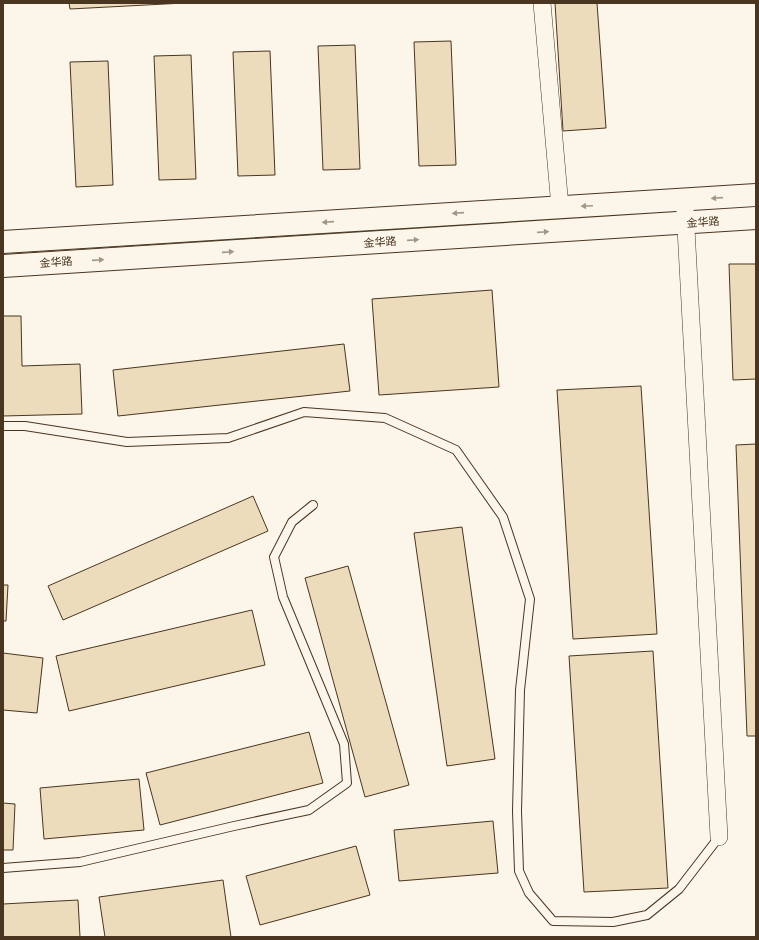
<svg xmlns="http://www.w3.org/2000/svg" width="759" height="940" font-family="Rubik,'Noto Sans SC',sans-serif">
<style>
.building{fill:#ecdcbc;stroke:#4a3520}
.lines{fill:none;stroke-linecap:round;stroke-linejoin:round}
.service-casing{stroke:#4a3520;stroke-width:10}
.minor-casing{stroke:#4a3520;stroke-width:18}
.secondary-casing{stroke:#4a3520;stroke-width:24}
.service{stroke:#fbf6e9;stroke-width:8}
.minor{stroke:#fbf6e9;stroke-width:17}
.secondary{stroke:#fbf6e9;stroke-width:22}
.oneway{fill:#a29684}
.labels{text-anchor:middle;stroke-width:3;stroke-linejoin:round;paint-order:stroke}
.street-label{font-size:11px;fill:#4a3520;stroke:#fbf6e9}
</style>
<rect width="100%" height="100%" fill="#fbf6e9"/>
<g class="building">
<polygon points="69,3 184,3 70,9"/>
<polygon points="555,3 597,3 606,128 563,131"/>
<polygon points="451,41 456,165 419,166 414,42"/>
<polygon points="355,45 360,169 323,170 318,46"/>
<polygon points="270,51 275,175 238,176 233,52"/>
<polygon points="191,55 196,179 159,180 154,56"/>
<polygon points="108,61 113,185 76,187 70,62"/>
<polygon points="729,264 756,264 756,379 733,380"/>
<polygon points="492,290 499,387 379,395 372,299"/>
<polygon points="3,316 21,316 22,366 80,364 82,414 3,416"/>
<polygon points="344,344 350,391 118,416 113,370"/>
<polygon points="641,386 657,634 573,639 557,390"/>
<polygon points="756,444 756,736 747,736 736,445"/>
<polygon points="253,496 268,531 63,620 48,586"/>
<polygon points="462,527 495,759 447,766 414,533"/>
<polygon points="348,566 409,785 365,797 305,578"/>
<polygon points="3,585 8,585 6,621 3,621"/>
<polygon points="252,610 265,665 69,711 56,656"/>
<polygon points="653,651 668,888 584,892 569,656"/>
<polygon points="3,653 43,658 37,713 3,710"/>
<polygon points="309,732 323,783 160,825 146,773"/>
<polygon points="139,779 144,830 44,839 40,788"/>
<polygon points="3,803 15,804 13,850 3,850"/>
<polygon points="493,821 498,873 399,881 394,830"/>
<polygon points="356,846 370,895 260,925 246,876"/>
<polygon points="223,880 231,937 105,937 99,897"/>
<polygon points="78,900 80,937 3,937 3,904"/>
</g>
<g class="lines">
<defs>
<g id="service">
<polyline points="3,426 25,426 127,442 228,438 304,412 385,418 456,450 503,517 530,599 520,690 517,811 519,871 529,893 553,921 613,922 647,915 679,889 719,837"/>
<polyline points="3,868 80,862 234,826 309,810 347,783 344,744 283,597 274,557 292,522 313,505"/>
</g>
<g id="minor">
<polyline points="542,3 560,207"/>
<polyline points="685,210 719,837"/>
</g>
<g id="secondary">
<polyline points="3,242 756,195"/>
<polyline points="3,266 756,218"/>
</g>
</defs>
<use href="#service" class="service-casing"/>
<use href="#minor" class="minor-casing"/>
<use href="#secondary" class="secondary-casing"/>
<use href="#service" class="service"/>
<use href="#minor" class="minor"/>
<use href="#secondary" class="secondary"/>
</g>
<defs><path id="oneway-solid" d="M-6-.8H1V-3.2L6.5 0L1 3.2V.8H-6Z"/></defs>
<g class="oneway">
<use href="#oneway-solid" transform="translate(717 198) rotate(176)"/>
<use href="#oneway-solid" transform="translate(587 206) rotate(177)"/>
<use href="#oneway-solid" transform="translate(458 213) rotate(176)"/>
<use href="#oneway-solid" transform="translate(328 222) rotate(176)"/>
<use href="#oneway-solid" transform="translate(543 232) rotate(-4)"/>
<use href="#oneway-solid" transform="translate(413 240) rotate(-4)"/>
<use href="#oneway-solid" transform="translate(228 252) rotate(-4)"/>
<use href="#oneway-solid" transform="translate(98 260) rotate(-4)"/>
</g>
<g class="labels">
<g class="street-label">
<text transform="translate(703 222) rotate(-4)" y="4">金华路</text>
<text transform="translate(380 242) rotate(-4)" y="4">金华路</text>
<text transform="translate(56 262) rotate(-4)" y="4">金华路</text>
</g>
</g>
<rect width="759" height="940" fill="none" stroke="#4a3520" stroke-width="8"/>
</svg>
